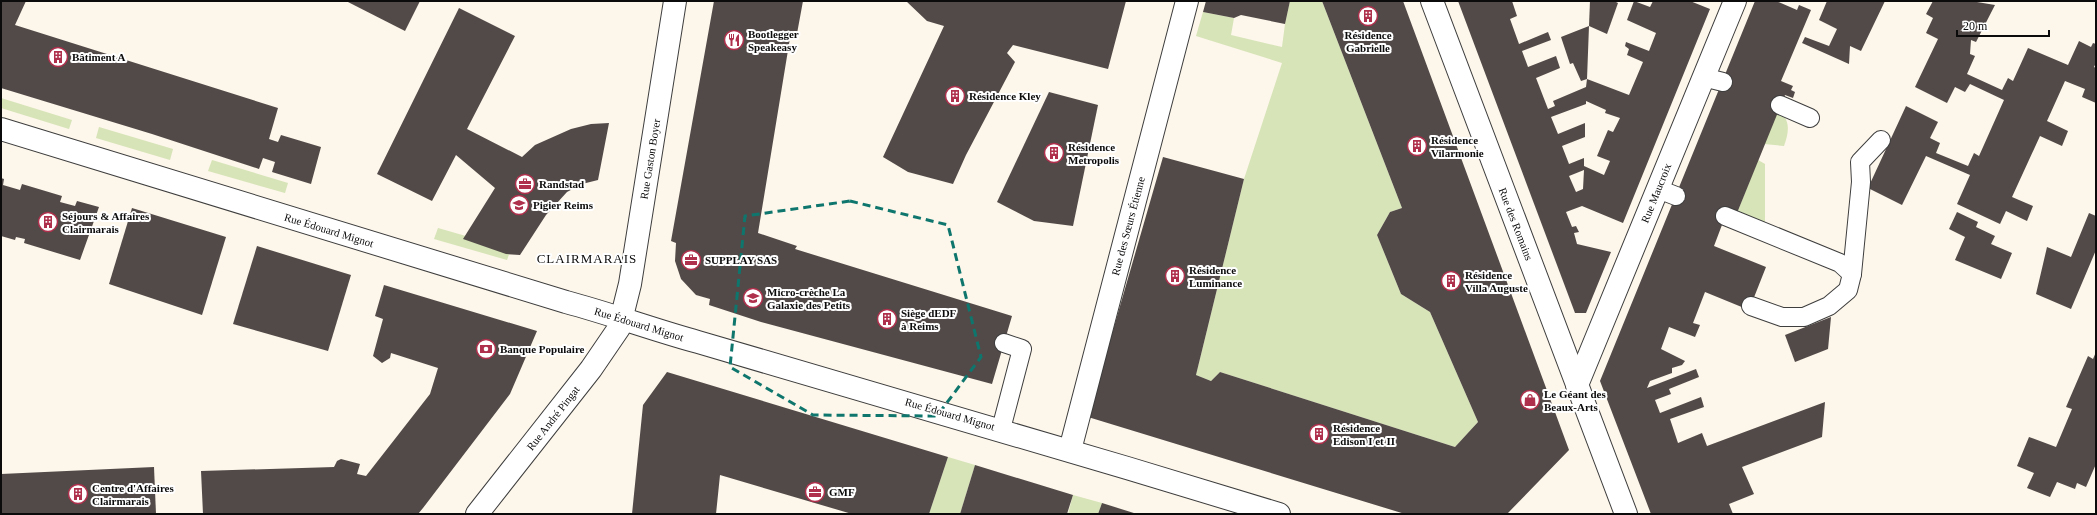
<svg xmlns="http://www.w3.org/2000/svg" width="2097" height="515" font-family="Georgia,serif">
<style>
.green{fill:#d6e4b7}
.building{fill:#524a48;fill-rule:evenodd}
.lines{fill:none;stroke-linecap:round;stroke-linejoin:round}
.service-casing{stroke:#3e3e3e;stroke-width:20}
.minor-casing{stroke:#3e3e3e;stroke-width:24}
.tertiary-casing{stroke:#3e3e3e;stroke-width:24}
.service{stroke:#fff;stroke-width:18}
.minor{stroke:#fff;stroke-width:22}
.tertiary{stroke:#fff;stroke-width:22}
.marked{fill:none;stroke:#0f766e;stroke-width:3;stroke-dasharray:8 5;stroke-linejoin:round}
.labels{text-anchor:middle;stroke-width:4;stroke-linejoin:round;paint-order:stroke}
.poi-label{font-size:11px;font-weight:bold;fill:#0b0b0b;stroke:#fff;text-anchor:start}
.street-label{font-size:11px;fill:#0b0b0b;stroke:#fff}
.quarter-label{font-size:13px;letter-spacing:1px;fill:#0b0b0b;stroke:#fff}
</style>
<rect width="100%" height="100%" fill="#fdf6ea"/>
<g class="green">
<polygon points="1290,1 1322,1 1402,208 1390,212 1377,235 1401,294 1430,312 1478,422 1455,447 1220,372 1211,381 1196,375 1244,179 1282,63 1196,36 1203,12 1234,18 1231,35 1282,47 1285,24"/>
<polygon points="1,98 72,120 69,129 1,108"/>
<path d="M1778,110C1791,120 1789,132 1784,146L1764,144Z"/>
<polygon points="99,127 173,149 170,160 96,138"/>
<polygon points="212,160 288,183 285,193 208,171"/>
<polygon points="1758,160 1765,164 1765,224 1737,213"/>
<polygon points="438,228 511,249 507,260 434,239"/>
<polygon points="948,457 975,465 960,514 929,514"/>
<polygon points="1073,495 1102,503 1098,514 1068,514"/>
</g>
<g class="building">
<polygon points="1,1 26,1 15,25 278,108 269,139 278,142 281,135 321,147 311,184 272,172 275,162 263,158 259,169 152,134 1,88"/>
<polygon points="346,1 420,1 405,31"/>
<polygon points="714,1 803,1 796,39 790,38 758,233 797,246 795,249 1012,316 992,384 761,322 709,305 710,299 696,295 681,279 675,261 676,243 671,241"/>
<polygon points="906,1 1126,1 1108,69 1013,45 1007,53 1015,62 966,155 953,184 908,172 883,157 944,26 927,21"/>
<polygon points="1206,1 1290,1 1285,24 1241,15 1234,18 1203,12"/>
<polygon points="1322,1 1403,1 1569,450 1507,514 1405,514 1088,417 1163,157 1244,179 1196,375 1211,381 1220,372 1455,447 1478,422 1430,312 1401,294 1377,235 1390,212 1402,208"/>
<path d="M1458,1H1512L1517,16L1510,19L1519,44L1548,32L1551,40L1522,51L1528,67L1556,56L1560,68L1536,78L1548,109L1555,106L1553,101L1586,87L1587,79L1581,81L1573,63L1570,64L1561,37L1589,26L1587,79L1629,95L1643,62L1627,55L1629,49L1625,46L1626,42L1649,51L1656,33L1627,20L1634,1L1650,7L1653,1H1690L1710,9L1623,223L1582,206L1566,212L1572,227L1576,226L1579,232L1574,233L1577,244L1611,252L1586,313H1575ZM1586,101L1606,110L1605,113L1620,118L1613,132L1608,130L1597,156L1610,161L1604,175L1584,166V158L1569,164L1562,146L1585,137V123L1558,134L1551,117L1586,104ZM1584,170L1583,189L1576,192L1569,176Z"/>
<polygon points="1590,1 1614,1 1618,3 1607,34 1589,26"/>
<polygon points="1755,1 1776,1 1797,10 1799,5 1811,10 1781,81 1793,86 1791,90 1795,92 1793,98 1785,95 1737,213 1728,209 1714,246 1766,267 1749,310 1705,292 1693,323 1700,325 1695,337 1669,327 1661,349 1685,361 1682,365 1672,368 1672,373 1650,381 1647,388 1696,369 1699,377 1669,389 1671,394 1655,400 1660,413 1701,397 1704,407 1670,419 1678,443 1702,433 1707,446 1825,402 1822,437 1742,467 1754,494 1729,504 1733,514 1651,514 1600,381"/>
<polygon points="1827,1 1885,1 1861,51 1850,46 1849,64 1802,43 1805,37 1829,46 1837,29 1819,20"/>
<polygon points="1933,1 1971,1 1995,5 1976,42 1971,40 1970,54 1975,56 1967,74 2002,90 2008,78 2013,81 2028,48 2068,65 2079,41 2091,47 2093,43 2096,44 2096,63 2094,67 2096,68 2096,103 2082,97 2085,89 2065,81 2047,121 2068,131 2062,146 2040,136 2012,197 2033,206 2027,221 2006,211 2000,224 1957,204 1970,175 1926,156 1902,205 1868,188 1906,106 1938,122 1930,138 1940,143 1936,153 1968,166 1974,153 1979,156 2004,100 1970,84 1965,92 1955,87 1947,103 1915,87 1938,39 1926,33 1933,18 1926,14"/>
<polygon points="459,8 515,36 467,129 522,157 535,145 571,129 591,124 609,123 598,180 582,184 567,192 546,215 520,255 506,254 463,239 495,188 456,155 432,201 377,174"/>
<polygon points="1049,92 1098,105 1073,226 1034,221 997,202"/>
<polygon points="1,178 4,179 3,185 20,190 22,184 62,196 60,202 75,206 77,201 99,207 80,260 24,243 25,239 16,237 15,240 1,236"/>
<polygon points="132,208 226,237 202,315 109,284"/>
<polygon points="1957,212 1978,222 1976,227 1995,236 1991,244 2012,253 2001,279 1955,260 1965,237 1949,229"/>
<polygon points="2089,213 2096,216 2096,250 2071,309 2036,294 2047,247 2071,257"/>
<polygon points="257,246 351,275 328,351 233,324"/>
<polygon points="384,285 537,331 510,394 423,508 418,514 203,514 201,471 334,467 337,461 341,459 360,464 357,474 366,476 430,394 438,368 391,353 390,358 382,363 373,356 383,319 375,316"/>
<polygon points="1831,317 1828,349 1795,362 1785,335"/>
<polygon points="2096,352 2096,464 2086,487 2077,483 2075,489 2057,482 2050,497 2027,488 2034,473 2017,466 2029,437 2056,447 2072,409 2066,407 2088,356 2093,359"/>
<polygon points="667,372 948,457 929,514 852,514 720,475 716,514 632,514 643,405"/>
<polygon points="975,465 1073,495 1067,514 960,514"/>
<polygon points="154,467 156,514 1,514 1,474"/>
<polygon points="1102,503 1137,514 1098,514"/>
</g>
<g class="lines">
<defs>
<g id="service">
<polyline points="1703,77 1723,82"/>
<polyline points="1780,105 1810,118"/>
<polyline points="1658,189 1676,196"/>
<polyline points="1725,216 1840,263 1852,274 1848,290 1829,306 1804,317 1782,317 1751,306"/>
<polyline points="1852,274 1861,182 1860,162 1881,140"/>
<polyline points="1001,429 1022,349 1004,343"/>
</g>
<g id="minor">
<path d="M1,129L566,302C611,314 654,330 698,342C893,398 1086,455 1279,514"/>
<polyline points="1577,385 1735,1"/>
<polyline points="1070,450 1187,1"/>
<polyline points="477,514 591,369 619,328 630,284 675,1"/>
</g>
<polyline id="tertiary" points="1432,1 1626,514"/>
</defs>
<use href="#service" class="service-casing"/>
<use href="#minor" class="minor-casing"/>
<use href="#tertiary" class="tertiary-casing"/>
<use href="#service" class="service"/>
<use href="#minor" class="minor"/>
<use href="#tertiary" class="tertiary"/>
</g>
<path class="marked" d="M850,201L948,225L981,357L937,416L813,415L730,367L745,216Z"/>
<defs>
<symbol id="building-ring" viewBox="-11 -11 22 22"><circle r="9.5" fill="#fff" stroke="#ae304c" stroke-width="1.5"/><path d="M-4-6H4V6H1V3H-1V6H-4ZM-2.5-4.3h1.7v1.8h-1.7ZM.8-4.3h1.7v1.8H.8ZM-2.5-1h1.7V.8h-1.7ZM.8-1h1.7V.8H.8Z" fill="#ae304c"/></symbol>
<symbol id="restaurant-ring" viewBox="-11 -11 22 22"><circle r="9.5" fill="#fff" stroke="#ae304c" stroke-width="1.5"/><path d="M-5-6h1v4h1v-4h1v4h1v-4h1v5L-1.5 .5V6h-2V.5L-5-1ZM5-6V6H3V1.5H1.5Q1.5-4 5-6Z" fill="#ae304c"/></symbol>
<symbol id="office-ring" viewBox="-11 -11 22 22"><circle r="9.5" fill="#fff" stroke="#ae304c" stroke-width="1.5"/><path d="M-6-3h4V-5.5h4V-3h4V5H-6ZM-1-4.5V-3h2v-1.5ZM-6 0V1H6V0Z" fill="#ae304c"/></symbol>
<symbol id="university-ring" viewBox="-11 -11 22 22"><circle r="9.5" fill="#fff" stroke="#ae304c" stroke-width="1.5"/><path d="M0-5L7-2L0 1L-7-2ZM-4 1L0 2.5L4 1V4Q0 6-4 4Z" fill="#ae304c"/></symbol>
<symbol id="school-ring" viewBox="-11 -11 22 22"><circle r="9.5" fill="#fff" stroke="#ae304c" stroke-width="1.5"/><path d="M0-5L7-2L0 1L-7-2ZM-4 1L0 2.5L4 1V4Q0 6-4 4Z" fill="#ae304c"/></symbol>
<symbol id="bank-ring" viewBox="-11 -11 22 22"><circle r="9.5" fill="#fff" stroke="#ae304c" stroke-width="1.5"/><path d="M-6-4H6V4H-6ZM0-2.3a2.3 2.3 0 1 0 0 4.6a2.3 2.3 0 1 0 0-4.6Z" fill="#ae304c"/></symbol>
<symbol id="shop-ring" viewBox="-11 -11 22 22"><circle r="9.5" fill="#fff" stroke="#ae304c" stroke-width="1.5"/><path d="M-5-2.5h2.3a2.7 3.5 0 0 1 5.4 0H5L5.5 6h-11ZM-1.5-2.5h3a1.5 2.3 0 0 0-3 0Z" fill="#ae304c"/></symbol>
</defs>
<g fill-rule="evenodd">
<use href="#building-ring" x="1357" y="5" width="22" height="22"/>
<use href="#restaurant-ring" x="723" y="29" width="22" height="22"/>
<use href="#building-ring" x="47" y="46" width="22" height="22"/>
<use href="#building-ring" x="944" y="85" width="22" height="22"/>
<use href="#building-ring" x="1406" y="135" width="22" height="22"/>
<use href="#building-ring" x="1043" y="142" width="22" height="22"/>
<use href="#office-ring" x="514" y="173" width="22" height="22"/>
<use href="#university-ring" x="508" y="194" width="22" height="22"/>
<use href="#building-ring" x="37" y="211" width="22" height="22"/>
<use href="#office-ring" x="680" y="249" width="22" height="22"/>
<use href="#building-ring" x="1164" y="265" width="22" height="22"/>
<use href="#building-ring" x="1440" y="270" width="22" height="22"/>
<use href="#school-ring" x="742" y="287" width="22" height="22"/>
<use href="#building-ring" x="876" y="308" width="22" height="22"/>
<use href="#bank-ring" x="475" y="338" width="22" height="22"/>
<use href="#shop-ring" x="1519" y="389" width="22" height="22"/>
<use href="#building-ring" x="1308" y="423" width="22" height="22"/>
<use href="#office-ring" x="804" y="481" width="22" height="22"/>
<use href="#building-ring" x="67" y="483" width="22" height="22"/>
</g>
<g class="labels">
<g class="poi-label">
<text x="748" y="38">Bootlegger<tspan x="748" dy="13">Speakeasy</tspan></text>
<text x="1368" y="39" text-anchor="middle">Résidence<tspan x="1368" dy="13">Gabrielle</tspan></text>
<text x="72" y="61">Bâtiment A</text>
<text x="969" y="100">Résidence Kley</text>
<text x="1431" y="144">Résidence<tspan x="1431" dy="13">Vilarmonie</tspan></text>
<text x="1068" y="151">Résidence<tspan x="1068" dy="13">Metropolis</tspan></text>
<text x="539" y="188">Randstad</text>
<text x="533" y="209">Pigier Reims</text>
<text x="62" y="220">Séjours &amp; Affaires<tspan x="62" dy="13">Clairmarais</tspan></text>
<text x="705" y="264">SUPPLAY SAS</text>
<text x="1189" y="274">Résidence<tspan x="1189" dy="13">Luminance</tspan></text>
<text x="1465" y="279">Résidence<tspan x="1465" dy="13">Villa Auguste</tspan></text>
<text x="767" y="296">Micro-crèche La<tspan x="767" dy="13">Galaxie des Petits</tspan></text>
<text x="901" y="317">Siège dEDF<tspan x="901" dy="13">à Reims</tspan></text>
<text x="500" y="353">Banque Populaire</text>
<text x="1544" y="398">Le Géant des<tspan x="1544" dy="13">Beaux-Arts</tspan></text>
<text x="1333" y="432">Résidence<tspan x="1333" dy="13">Edison I et II</tspan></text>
<text x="92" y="492">Centre d'Affaires<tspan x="92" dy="13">Clairmarais</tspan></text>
<text x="829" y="496">GMF</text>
</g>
<g class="street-label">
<text transform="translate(650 159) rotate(-81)" y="4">Rue Gaston Boyer</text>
<text transform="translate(1656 193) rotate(-68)" y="4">Rue Maucroix</text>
<text transform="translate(1516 224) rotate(69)" y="4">Rue des Romains</text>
<text transform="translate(1128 226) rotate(-75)" y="4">Rue des Sœurs Étienne</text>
<text transform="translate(329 230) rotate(17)" y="4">Rue Édouard Mignot</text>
<text transform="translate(639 324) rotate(17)" y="4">Rue Édouard Mignot</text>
<text transform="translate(950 414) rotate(16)" y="4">Rue Édouard Mignot</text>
<text transform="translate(553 418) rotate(-52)" y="4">Rue André Pingat</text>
</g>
<g class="quarter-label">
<text x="587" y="263">CLAIRMARAIS</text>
</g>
</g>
<rect width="2097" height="515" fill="none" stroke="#0b0b0b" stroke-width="4"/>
<path d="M1957 30v6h92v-6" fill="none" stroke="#0b0b0b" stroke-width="2"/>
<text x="1963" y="30" font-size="12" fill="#0b0b0b" stroke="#ffffff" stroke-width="3" paint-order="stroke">20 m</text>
</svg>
